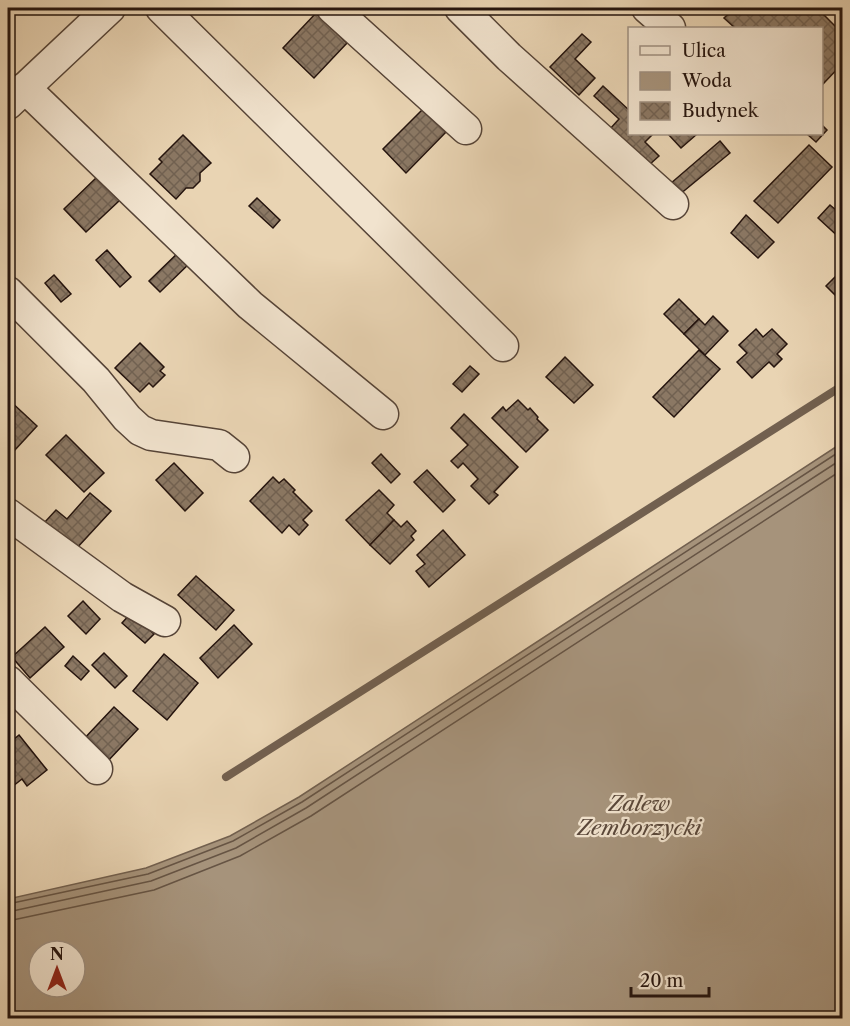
<svg xmlns="http://www.w3.org/2000/svg" width="850" height="1026" font-family="'Libre Caslon Text',serif">
<style>
.water{fill:#a6937b;stroke:#72604f;stroke-width:1.5;fill-rule:evenodd}
.lines{fill:none;stroke-linecap:round;stroke-linejoin:round}
.shore{stroke:#665444;stroke-width:1.5}
.stream{stroke:#72604f;stroke-width:8}
.building{fill:url(#building-cross-hatch);stroke:#25140e;stroke-width:1.5}
.minor-casing{stroke:#564437;stroke-width:33}
.minor{stroke:#f1e3ce;stroke-width:30}
.labels{text-anchor:middle;stroke-width:4.5;stroke-linejoin:round;paint-order:stroke}
.water-label{font-size:21px;font-style:italic;fill:#59473a;stroke:#f1e3ce}
</style>
<defs>
<pattern id="building-cross-hatch" width="8" height="8" patternUnits="userSpaceOnUse" patternTransform="scale(1.5)"><rect width="8" height="8" fill="#8b7864"/><path d="M0 0l8 8M0 8l8-8" fill="none" stroke="#716151"/></pattern>
</defs>
<rect width="100%" height="100%" fill="#e9d4b3"/>
<filter id="stains"><feTurbulence type="fractalNoise" baseFrequency=".00333" numOctaves="4"/><feColorMatrix values="0 0 0 0 .2 0 0 0 0 .09 0 0 0 0 .02 0 0 0 .5 -.17"/></filter>
<radialGradient id="worn" r=".72"><stop offset=".6" stop-color="#630" stop-opacity="0"/><stop offset="1" stop-color="#630" stop-opacity=".3"/></radialGradient>
<path class="water" d="M842,443V1018H8V899L146,868L230,836L299,797ZM39,951H75V987H39Z"/>
<g class="lines">
<g class="shore">
<polyline points="8,904 148,874 233,841 302,802 842,450"/>
<polyline points="8,912 151,881 236,848 306,808 842,459"/>
<polyline points="8,921 154,890 240,856 311,816 842,470"/>
</g>
<polyline class="stream" points="226,777 842,386"/>
</g>
<g class="building">
<polygon points="735,8 817,8 842,33 842,64 822,85 822,28 735,28 724,18"/>
<polygon points="316,13 347,43 314,78 283,48"/>
<polygon points="582,34 591,42 575,59 595,78 579,95 550,67"/>
<polygon points="603,86 630,111 630,134 653,134 645,142 659,156 649,165 610,129 619,119 594,96"/>
<polygon points="423,109 446,132 406,173 383,149"/>
<polygon points="822,125 827,130 816,142 807,134 822,134"/>
<polygon points="668,134 697,134 681,148"/>
<polygon points="183,135 211,163 200,173 200,181 193,188 186,188 176,199 150,174 162,162 159,159"/>
<polygon points="720,141 730,153 679,195 670,184"/>
<polygon points="809,145 832,167 778,223 754,201"/>
<polygon points="97,177 120,200 86,232 64,209"/>
<polygon points="257,198 280,220 273,228 249,206"/>
<polygon points="830,205 842,215 842,240 818,218"/>
<polygon points="746,215 774,242 758,258 731,233"/>
<polygon points="184,247 195,258 160,292 149,281"/>
<polygon points="107,250 131,277 120,287 96,260"/>
<polygon points="842,270 842,302 826,286"/>
<polygon points="54,275 71,294 61,302 45,283"/>
<polygon points="679,299 699,319 684,334 664,314"/>
<polygon points="713,316 728,331 705,355 684,334 699,319 705,325"/>
<polygon points="756,329 763,337 772,329 787,344 777,354 782,359 774,367 769,362 752,378 737,362 747,353 739,345"/>
<polygon points="140,343 164,367 160,371 165,375 153,387 149,383 140,392 115,368"/>
<polygon points="699,350 720,369 674,417 653,397"/>
<polygon points="565,357 593,385 574,403 546,377"/>
<polygon points="470,366 479,374 462,392 453,384"/>
<polygon points="8,399 37,426 13,452 8,446"/>
<polygon points="518,400 528,410 530,408 538,417 537,419 548,430 526,452 492,418 503,407 506,411"/>
<polygon points="464,414 518,467 494,492 498,495 489,504 471,486 478,479 463,463 458,468 451,461 468,445 451,428"/>
<polygon points="66,435 104,473 84,492 46,455"/>
<polygon points="381,454 400,474 391,483 372,463"/>
<polygon points="174,463 203,493 185,511 156,480"/>
<polygon points="427,470 455,500 443,512 414,482"/>
<polygon points="273,477 279,483 284,479 295,490 293,492 312,511 303,520 308,525 299,535 289,525 282,533 250,501"/>
<polygon points="379,490 394,505 387,513 394,520 370,545 346,520"/>
<polygon points="90,493 111,511 76,549 45,522 56,510 67,519"/>
<polygon points="394,520 401,527 407,521 416,531 411,536 414,540 390,564 370,545"/>
<polygon points="443,530 465,555 429,587 416,571 425,564 417,555"/>
<polygon points="196,576 234,610 216,630 178,595"/>
<polygon points="83,601 100,619 86,634 68,616"/>
<polygon points="131,613 154,634 145,643 122,623"/>
<polygon points="234,625 252,644 218,678 200,658"/>
<polygon points="45,627 64,647 30,678 12,657"/>
<polygon points="104,653 127,676 115,688 92,665"/>
<polygon points="164,654 198,683 167,720 133,691"/>
<polygon points="73,656 89,671 81,680 65,666"/>
<polygon points="114,707 138,729 106,763 82,741"/>
<polygon points="19,735 47,770 27,786 22,779 8,790 8,744"/>
</g>
<g class="lines">
<defs>
<g id="minor">
<polyline points="161,8 503,346"/>
<polyline points="332,8 466,129"/>
<polyline points="460,8 509,57 673,204"/>
<polyline points="647,8 670,28"/>
<polyline points="25,88 250,305 383,414"/>
<polyline points="8,104 110,8"/>
<polyline points="8,292 96,380 127,418 140,430 151,435 219,445 234,457"/>
<polyline points="8,514 122,597 165,621"/>
<polyline points="8,681 97,769"/>
</g>
</defs>
<use href="#minor" class="minor-casing"/>
<use href="#minor" class="minor"/>
</g>
<g class="labels">
<g class="water-label">
<text x="639" y="811">Zalew<tspan x="639" dy="24">Zemborzycki</tspan></text>
</g>
</g>
<rect width="850" height="1026" fill="none" stroke="#e9d4b3" stroke-width="30"/>
<rect x="9" y="9" width="832" height="1008" fill="none" stroke="#25140e" stroke-width="3"/>
<rect x="15" y="15" width="820" height="996" fill="none" stroke="#25140e" stroke-width="1.5"/>
<rect x="628" y="27" width="195" height="108" fill="#f1e3ce" stroke="#9f9081" stroke-width="1.5"/>
<rect x="640" y="46" width="30" height="9" fill="#f1e3ce" stroke="#9f9081" stroke-width="1.5"/>
<text x="682" y="57" font-size="18" fill="#25140e">Ulica</text>
<rect x="640" y="72" width="30" height="18" fill="#a6937b" stroke="#9f9081" stroke-width="1.5"/>
<text x="682" y="87" font-size="18" fill="#25140e">Woda</text>
<rect x="640" y="102" width="30" height="18" fill="url(#building-cross-hatch)" stroke="#9f9081" stroke-width="1.5"/>
<text x="682" y="117" font-size="18" fill="#25140e">Budynek</text>
<g transform="translate(57 969)"><circle r="28" fill="#f1e3ce" stroke="#9f9081" stroke-width="1.5"/>
<path d="M0-4.5L10 22L0 15L-10 22Z" fill="#8f2418"/>
<text y="-9" font-size="16" font-weight="bold" text-anchor="middle" fill="#25140e">N</text>
</g>
<path d="M631 987v9h78v-9" fill="none" stroke="#25140e" stroke-width="3"/>
<text x="640" y="987" font-size="18" fill="#25140e" stroke="#f1e3ce" stroke-width="4.5" paint-order="stroke">20 m</text>
<rect width="100%" height="100%" filter="url(#stains)"/>
<rect width="100%" height="100%" fill="url(#worn)"/>
</svg>
